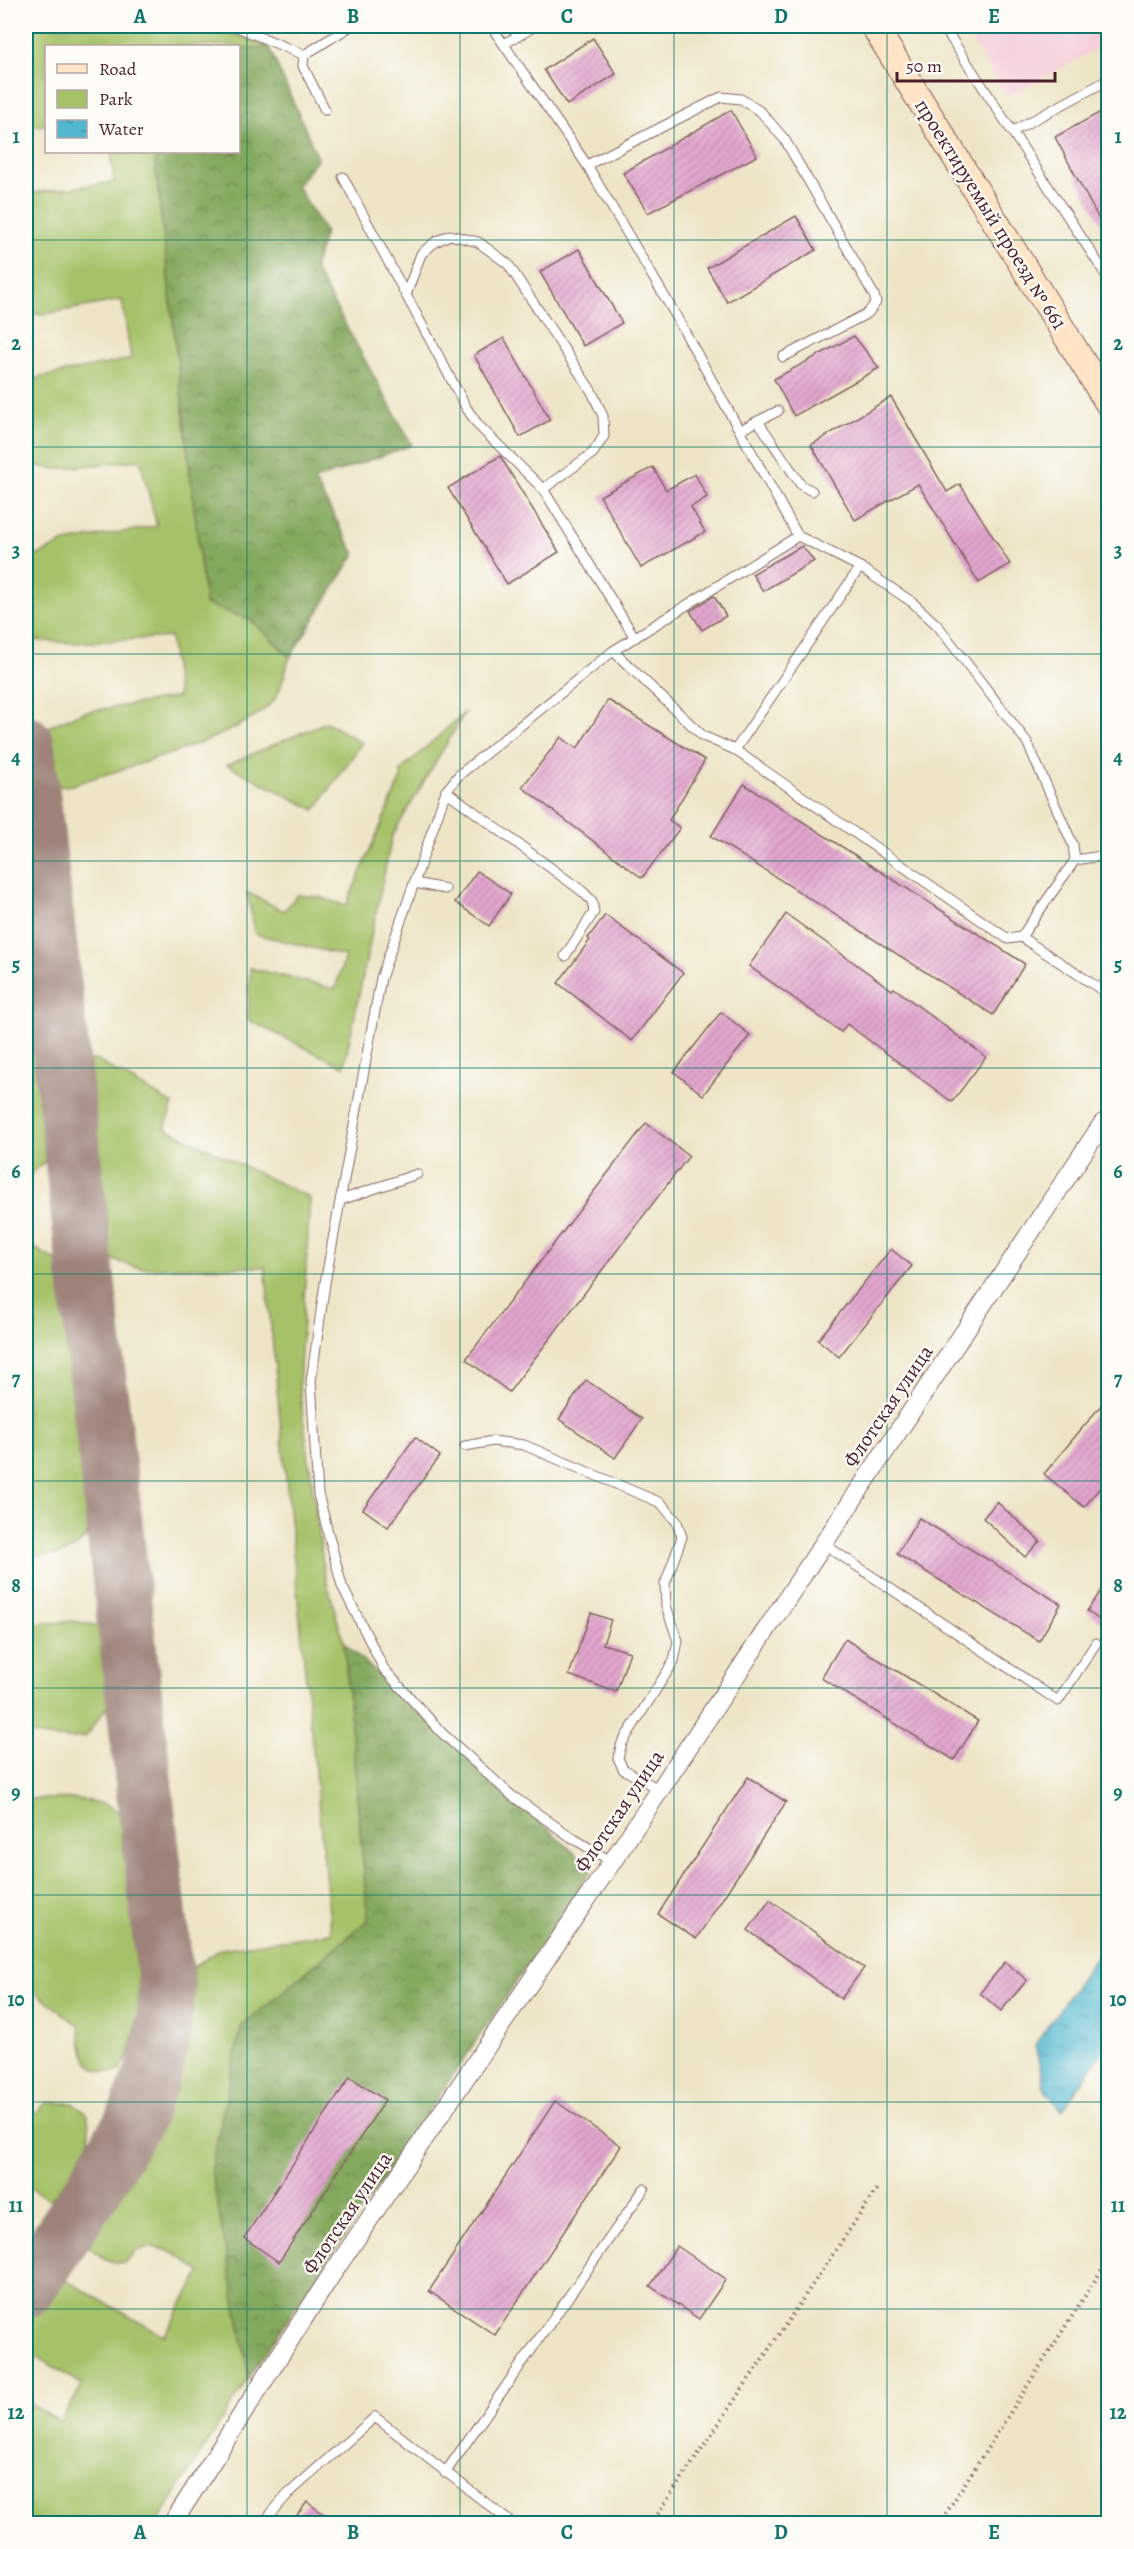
<svg xmlns="http://www.w3.org/2000/svg" width="1134" height="2549" font-family="Alegreya,serif">
<style>
.built{fill:#f5cfda}
.green{fill:#a6c269;stroke:#78704a;stroke-width:1.5}
.forest{fill:url(#forest-crowns);stroke:#676444;stroke-width:1.5}
.water{fill:url(#water-ripples);stroke:#4e6c7e;stroke-width:1.5}
.lines{fill:none;stroke-linecap:round;stroke-linejoin:round}
.taxiway{stroke:#9c8279;stroke-width:57}
.building{fill:url(#building-hatch)}
.service-casing{stroke:#836462;stroke-width:11}
.minor-casing{stroke:#836462;stroke-width:20}
.secondary-casing{stroke:#836462;stroke-width:28}
.path{stroke:#836462;stroke-width:4;stroke-dasharray:1.5 4.5;stroke-linecap:butt}
.service{stroke:#fff;stroke-width:9}
.minor{stroke:#fff;stroke-width:18}
.secondary{stroke:#ffe4c6;stroke-width:26}
.grid{fill:none;stroke:#0f766e;stroke-width:1.5;stroke-opacity:0.55}
.labels{text-anchor:middle;stroke-width:4.5;stroke-linejoin:round;paint-order:stroke}
.street-label{font-size:21px;fill:#4a1f2b;stroke:#fdfcf7}
.neatline{fill:none;stroke:#0f766e;stroke-width:2}
.grid-label{font-size:20px;text-anchor:middle;font-weight:bold;fill:#0f766e}
</style>
<defs>
<pattern id="forest-crowns" width="20" height="18" patternUnits="userSpaceOnUse" patternTransform="scale(1.5)"><rect width="20" height="18" fill="#84a85d"/><path d="M2 6a3 3 0 1 1 6 0M12 15a3 3 0 1 1 6 0" fill="none" stroke="#6e884d"/></pattern>
<pattern id="water-ripples" width="26" height="14" patternUnits="userSpaceOnUse" patternTransform="scale(1.5)"><rect width="26" height="14" fill="#52b8d0"/><path d="M2 4q2-2 4 0t4 0M15 11q2-2 4 0t4 0" fill="none" stroke="#4695a9"/></pattern>
<pattern id="building-hatch" width="6" height="6" patternUnits="userSpaceOnUse" patternTransform="scale(1.5)"><rect width="6" height="6" fill="#e2a6ce"/><path d="M-1 1l2-2M0 6l6-6M5 7l2-2" fill="none" stroke="#c38eb1"/></pattern>
</defs>
<rect width="100%" height="100%" fill="#fdfcf7"/>
<filter id="ink" filterUnits="userSpaceOnUse"><feTurbulence type="fractalNoise" baseFrequency=".0167" numOctaves="2"/><feDisplacementMap in="SourceGraphic" scale="12" xChannelSelector="R" yChannelSelector="G"/><feConvolveMatrix kernelMatrix="1 2 1 2 8 2 1 2 1" color-interpolation-filters="sRGB"/></filter>
<filter id="wash" filterUnits="userSpaceOnUse"><feTurbulence type="fractalNoise" baseFrequency=".008" numOctaves="4" result="noise"/><feDisplacementMap in="SourceGraphic" scale="24" xChannelSelector="R" yChannelSelector="G"/><feGaussianBlur stdDeviation="1.35" result="paint"/><feColorMatrix in="noise" values="0 0 0 0 0 0 0 0 0 0 0 0 0 0 0 0 0 1.4 0 .05"/><feComposite in="paint" operator="in"/></filter>
<g filter="url(#wash)">
<rect width="100%" height="100%" fill="#eee5c7"/>
<polygon class="built" points="972,26 1108,26 1108,43 1007,97 964,29"/>
<g class="green">
<polygon points="26,26 213,26 269,47 239,49 238,46 46,46 46,125 26,127"/>
<path d="M111,152H161L155,162L205,604L251,620L290,657C285,670 282,690 274,700C245,737 120,769 72,785L55,787L46,772L42,729L84,712L178,697L170,637L74,643L32,640L26,593V561L65,542L157,526L140,460L56,469L26,464V380L131,359L122,300L39,315L26,311V194L114,182Z"/>
<polygon points="465,712 392,836 344,1067 248,1020 250,968 335,989 345,956 255,934 247,892 284,911 297,895 319,897 346,906 401,778 401,770"/>
<polygon points="326,722 362,743 315,810 227,765"/>
<polygon points="26,972 46,1160 26,1179"/>
<path d="M86,1060H96L173,1104L165,1128L310,1198L299,1386L324,1572L344,1643L368,1920L241,2027L237,2304L249,2377L157,2523H26V2401L60,2422L83,2385L26,2350V2318L46,2283L67,2281L164,2336L201,2272C184,2260 162,2240 139,2250C134,2252 128,2259 124,2263C108,2263 97,2255 85,2243L83,2233L86,2226L133,2160L157,2109L177,2053L183,1986L191,1981L190,1969L221,1949L331,1933L265,1267L138,1268L114,1260L100,1244L80,1068Z"/>
<path d="M26,1246H32L61,1264L90,1531C73,1558 55,1555 26,1556Z"/>
<path d="M73,1621L100,1626L108,1706L85,1737C65,1739 44,1739 26,1732V1625Z"/>
<path d="M26,1799C57,1799 94,1794 121,1813L139,1976L138,2023L129,2055L119,2071C84,2076 83,2054 79,2026L26,1985Z"/>
<polygon points="46,2103 73,2103 88,2115 90,2148 50,2201 26,2184 26,2121 27,2122"/>
</g>
<g class="forest">
<polygon points="269,47 318,158 297,186 325,232 314,268 412,445 314,480 355,554 290,657 251,620 205,604 155,162 161,152 238,152 239,49"/>
<polygon points="344,1643 592,1869 249,2377 211,2169 241,2027 368,1920"/>
</g>
<polygon class="water" points="1108,1948 1108,2044 1062,2111 1045,2090 1035,2045 1101,1949"/>
<g class="lines">
<polyline class="taxiway" points="26,744 167,1990 163,2030 155,2068 136,2117 88,2197 26,2289"/>
</g>
<g id="blocks">
<g class="building">
<polygon points="593,38 616,74 567,105 544,70"/>
<polygon points="1108,108 1108,236 1055,137"/>
<polygon points="731,110 757,156 648,213 623,173"/>
<polygon points="796,216 816,250 727,302 707,268"/>
<polygon points="579,249 622,323 583,346 540,272"/>
<polygon points="854,336 879,368 794,416 774,379"/>
<polygon points="504,338 550,420 520,437 474,355"/>
<polygon points="891,397 947,492 960,484 1010,564 979,583 918,484 855,520 811,445"/>
<polygon points="500,456 559,552 507,584 448,488"/>
<polygon points="653,467 666,490 695,474 707,497 691,507 705,532 641,568 600,496"/>
<polygon points="802,546 814,561 763,591 752,574"/>
<polygon points="714,596 726,616 702,630 690,611"/>
<polygon points="608,700 705,760 669,820 680,828 642,878 522,787 561,737 577,749"/>
<polygon points="744,784 1025,964 993,1015 711,836"/>
<polygon points="477,871 511,894 489,926 455,902"/>
<polygon points="786,914 892,990 894,988 986,1057 952,1102 847,1024 841,1032 749,966"/>
<polygon points="605,915 683,973 632,1041 558,983 590,940 588,938"/>
<polygon points="721,1012 750,1035 703,1095 674,1072"/>
<polygon points="646,1123 689,1156 509,1392 466,1359"/>
<polygon points="891,1249 912,1266 839,1357 818,1340"/>
<polygon points="586,1380 642,1419 615,1458 559,1419"/>
<polygon points="1108,1397 1108,1478 1084,1507 1044,1474"/>
<polygon points="415,1437 440,1456 388,1527 363,1509"/>
<polygon points="997,1502 1040,1541 1025,1557 983,1518"/>
<polygon points="919,1518 1061,1604 1039,1641 897,1554"/>
<polygon points="1108,1581 1108,1626 1087,1611"/>
<polygon points="591,1613 611,1620 603,1644 630,1652 616,1692 569,1675"/>
<polygon points="845,1639 978,1721 954,1760 821,1678"/>
<polygon points="748,1777 786,1802 696,1939 658,1914"/>
<polygon points="770,1900 864,1968 841,1999 748,1930"/>
<polygon points="1005,1962 1027,1980 1001,2011 980,1993"/>
<polygon points="350,2077 385,2100 279,2262 244,2238"/>
<polygon points="555,2101 621,2146 495,2335 429,2291"/>
<polygon points="677,2246 726,2279 699,2319 650,2286"/>
<polygon points="307,2502 336,2523 291,2523"/>
</g>
</g>
</g>
<g filter="url(#ink)">
<use href="#blocks" fill-opacity="0" stroke="#836462" stroke-width="1.5"/>
<g class="lines">
<defs>
<g id="service">
<polyline points="235,26 304,55"/>
<polyline points="491,26 587,165 676,316 798,536 860,567 912,602 938,626 1027,742 1073,845 1075,860 1021,937 1008,939 735,750 703,736 613,651"/>
<polyline points="943,26 1108,278"/>
<polyline points="504,44 535,26"/>
<polyline points="304,55 303,66 325,110"/>
<polyline points="304,55 351,26"/>
<polyline points="1013,131 1108,80"/>
<polyline points="587,165 721,97 741,99 761,112 785,140 874,295 876,302 868,313 783,357"/>
<polyline points="343,177 467,409 479,426 543,489 635,638"/>
<polyline points="406,295 421,254 435,242 450,235 478,242 508,264 592,392 603,416 604,436 593,453 543,489"/>
<polyline points="758,421 801,485 812,491"/>
<polyline points="740,430 778,411"/>
<polyline points="735,750 860,567"/>
<polyline points="446,791 582,891 592,901 594,912 565,956"/>
<polyline points="1075,860 1108,855"/>
<polyline points="415,883 445,889"/>
<polyline points="1021,937 1108,994"/>
<polyline points="341,1200 417,1174"/>
<polyline points="465,1446 493,1441 524,1445 661,1503 677,1522 682,1537 665,1584 666,1606 678,1641 674,1661 622,1743 618,1758 623,1769 660,1790"/>
<polyline points="824,1544 1058,1701 1096,1643"/>
<polyline points="612,1862 571,1837 511,1795 442,1733 384,1669 342,1586 318,1494 311,1382 325,1283 381,978 446,791 459,775 613,651 798,536"/>
<polyline points="445,2473 644,2189"/>
<polyline points="262,2524 288,2494 375,2417 513,2524"/>
</g>
<polyline id="minor" points="172,2524 328,2280 612,1862 1103,1123"/>
<polyline id="secondary" points="874,26 1108,403"/>
</defs>
<use href="#service" class="service-casing"/>
<use href="#minor" class="minor-casing"/>
<use href="#secondary" class="secondary-casing"/>
<g class="path">
<polyline points="651,2524 879,2186"/>
<polyline points="939,2524 1108,2260"/>
</g>
<use href="#service" class="service"/>
<use href="#minor" class="minor"/>
<use href="#secondary" class="secondary"/>
</g>
</g>
<path class="grid" d="M247,26V2524M460,26V2524M674,26V2524M887,26V2524M26,240H1108M26,447H1108M26,654H1108M26,861H1108M26,1068H1108M26,1274H1108M26,1481H1108M26,1688H1108M26,1895H1108M26,2102H1108M26,2309H1108"/>
<g class="labels">
<g class="street-label">
<text transform="translate(991 214) rotate(58)" y="7">проектируемый проезд № 661</text>
<text transform="translate(888 1406) rotate(-56)" y="7">Флотская улица</text>
<text transform="translate(619 1811) rotate(-56)" y="7">Флотская улица</text>
<text transform="translate(347 2213) rotate(-56)" y="7">Флотская улица</text>
</g>
</g>
<rect width="1134" height="2549" fill="none" stroke="#fdfcf7" stroke-width="66"/>
<rect x="45" y="45" width="195" height="108" fill="#fdfcf7" stroke="#b5a4a5" stroke-width="1.5"/>
<rect x="57" y="64" width="30" height="9" fill="#ffe4c6" stroke="#b5a4a5" stroke-width="1.5"/>
<text x="99" y="75" font-size="18" fill="#4a1f2b">Road</text>
<rect x="57" y="90" width="30" height="18" fill="#a6c269" stroke="#b5a4a5" stroke-width="1.5"/>
<text x="99" y="105" font-size="18" fill="#4a1f2b">Park</text>
<rect x="57" y="120" width="30" height="18" fill="url(#water-ripples)" stroke="#b5a4a5" stroke-width="1.5"/>
<text x="99" y="135" font-size="18" fill="#4a1f2b">Water</text>
<path d="M897 72v9h158v-9" fill="none" stroke="#4a1f2b" stroke-width="3"/>
<text x="906" y="72" font-size="18" fill="#4a1f2b" stroke="#fdfcf7" stroke-width="4.5" paint-order="stroke">50 m</text>
<rect x="33" y="33" width="1068" height="2483" class="neatline"/>
<g class="grid-label">
<text x="140" y="23">A</text>
<text x="353" y="23">B</text>
<text x="567" y="23">C</text>
<text x="781" y="23">D</text>
<text x="994" y="23">E</text>
<text x="16" y="143">1</text>
<text x="1118" y="143">1</text>
<text x="16" y="350">2</text>
<text x="1118" y="350">2</text>
<text x="16" y="557">3</text>
<text x="1118" y="557">3</text>
<text x="16" y="764">4</text>
<text x="1118" y="764">4</text>
<text x="16" y="971">5</text>
<text x="1118" y="971">5</text>
<text x="16" y="1178">6</text>
<text x="1118" y="1178">6</text>
<text x="16" y="1385">7</text>
<text x="1118" y="1385">7</text>
<text x="16" y="1592">8</text>
<text x="1118" y="1592">8</text>
<text x="16" y="1799">9</text>
<text x="1118" y="1799">9</text>
<text x="16" y="2006">10</text>
<text x="1118" y="2006">10</text>
<text x="16" y="2212">11</text>
<text x="1118" y="2212">11</text>
<text x="16" y="2419">12</text>
<text x="1118" y="2419">12</text>
<text x="140" y="2539">A</text>
<text x="353" y="2539">B</text>
<text x="567" y="2539">C</text>
<text x="781" y="2539">D</text>
<text x="994" y="2539">E</text>
</g>
</svg>
